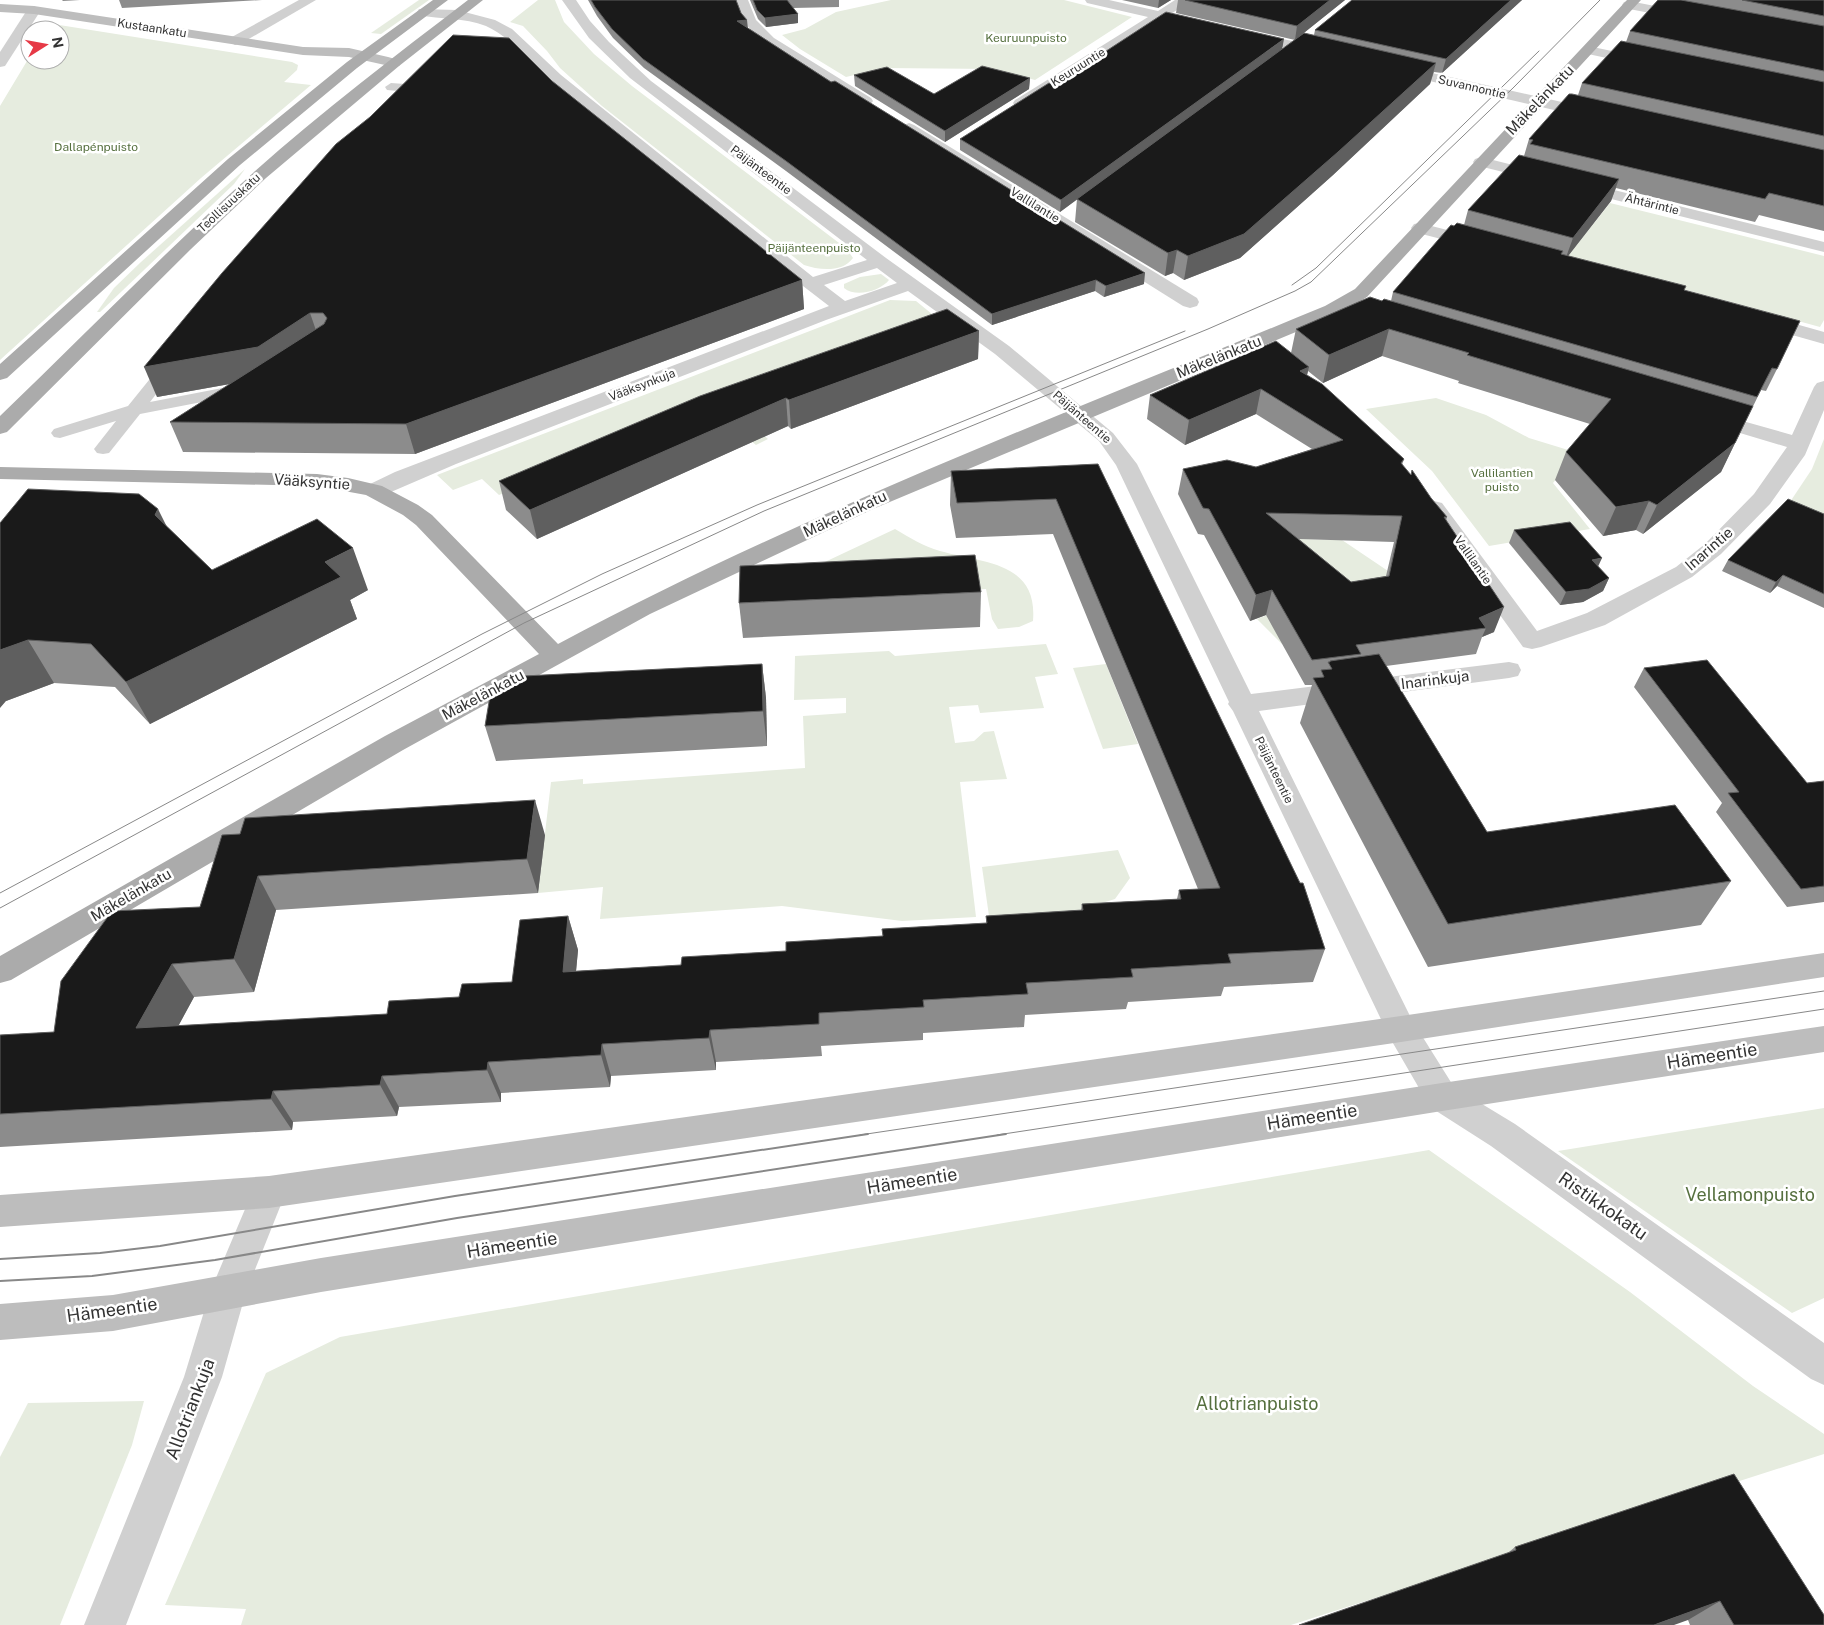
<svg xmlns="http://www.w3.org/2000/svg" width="1824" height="1625" font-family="'Public Sans',sans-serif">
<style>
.green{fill:#e6ecdf}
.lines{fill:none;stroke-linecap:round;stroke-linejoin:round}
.pedestrian{fill:#d0d0d0;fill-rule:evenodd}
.minor{fill:#d0d0d0;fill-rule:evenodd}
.secondary{fill:#bdbdbd;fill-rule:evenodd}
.primary{fill:#ababab;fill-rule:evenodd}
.tram-far1{stroke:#888;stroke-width:1}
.tram{stroke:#888;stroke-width:2}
.wall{fill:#8c8c8c;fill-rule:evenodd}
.shaded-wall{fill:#5f5f5f}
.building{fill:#1a1a1a;stroke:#5f5f5f;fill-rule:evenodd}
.labels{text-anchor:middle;stroke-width:5;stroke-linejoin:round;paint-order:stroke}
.far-street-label{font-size:12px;fill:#333;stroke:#fff}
.far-park-label{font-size:12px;fill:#56703f;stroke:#fff}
.street-label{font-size:15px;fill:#333;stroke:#fff}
.near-street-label{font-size:18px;fill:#333;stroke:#fff}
.near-park-label{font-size:18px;fill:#56703f;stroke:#fff}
</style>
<rect width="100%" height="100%" fill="#fff"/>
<g class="green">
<polygon points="419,0 429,0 381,34 371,33"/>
<path d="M538,0H555L564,22L594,54L632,86L847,249L853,258C842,273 819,270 804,265L602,106L560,68L547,51L523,26L510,22Z"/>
<polygon points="891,0 1064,0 1132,17 1035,80 994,69 883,68 846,77 800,49 782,35 805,29 836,12"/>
<polygon points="53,24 292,62 298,65 297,70 284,82 311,85 201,178 0,360 0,106 30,56 30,60 60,60 60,30 45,30 48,26"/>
<polygon points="245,169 234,184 100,312 97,312 114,288 141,262"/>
<polygon points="1610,203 1824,256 1824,320 1820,327 1567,257"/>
<path d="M881,274L889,280C880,291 856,298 844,288V284L860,277Z"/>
<polygon points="890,300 916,301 943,323 727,403 768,439 756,445 709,407 499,495 482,479 453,490 437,475"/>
<polygon points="1436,398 1486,415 1529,438 1578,453 1553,483 1590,529 1489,546 1432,471 1366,409"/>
<polygon points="1824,439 1824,515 1790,502 1812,469"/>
<path d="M895,529C910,538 923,546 940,551C982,563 1038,561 1033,621L1019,627L998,629L992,619L986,589L744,600Z"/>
<polygon points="1297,539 1342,540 1388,571 1387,575 1404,587 1282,644 1257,619 1270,614"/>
<polygon points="1046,644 1058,674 1035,677 1044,708 980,713 978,705 949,707 955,743 974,741 984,732 994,731 1007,779 960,782 976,917 902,921 782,906 600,919 603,887 538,893 551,782 583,779 583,784 805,768 803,716 846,713 846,698 794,700 795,656 889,651 895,656"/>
<polygon points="1106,664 1138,744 1103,749 1073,668"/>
<polygon points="1118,850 1130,878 1115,899 1066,914 990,923 982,867"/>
<polygon points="1824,1108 1824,1298 1792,1313 1558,1151"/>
<polygon points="1429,1150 1630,1292 1753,1386 1824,1434 1824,1454 1291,1625 241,1625 246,1609 165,1605 266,1373 340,1337"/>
<polygon points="144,1401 132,1445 60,1625 0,1625 0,1457 28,1403"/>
</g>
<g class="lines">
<g class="pedestrian">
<polygon points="391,83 419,85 425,89 419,93 387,90 385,87"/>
<polygon points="172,358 178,359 180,363 150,402 243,384 249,385 252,389 249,393 243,394 140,414 109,453 103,454 97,453 94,449 116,421 60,438 54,437 51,433 54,429 128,406 166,359"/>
</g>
<g class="minor">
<polygon points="299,0 316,0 240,44 235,45 228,41 230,38"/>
<path d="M562,0H576L590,21L609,42L651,81L886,258L1009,346L1113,433L1137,464L1251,694L1509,662L1518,664L1521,670L1518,676L1509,678L1259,711L1412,1020L1454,1087L1515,1124L1824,1343V1385L1811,1379L1491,1146L1430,1107L1390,1038L1233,711L1228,704L1229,702L1116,465L1099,441L995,354L908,291L826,320L456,464L384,495L376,497L368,495L365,490L368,485L395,472L829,306C741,239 656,167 570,97C546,77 513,38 486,26C464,17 441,20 419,15L417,12L419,9L457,10L495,20L512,29L561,75L813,277L867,260L630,78L589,38ZM877,268L897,283L845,301L824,285Z"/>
<polygon points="734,0 748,0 756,20 774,38 871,98 873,101 871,104 861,104 764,44 743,21"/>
<polygon points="1085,0 1109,0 1158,11 1175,0 1191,0 1171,14 1203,21 1205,24 1198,28 1162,20 1025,106 1015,106 1013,103 1015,100 1148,17 1087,3"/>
<polygon points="1629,1 1686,12 1693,16 1686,20 1624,8 1622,5 1624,2"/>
<polygon points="34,6 41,10 5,66 0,67 0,52 29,7"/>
<polygon points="1245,31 1325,48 1332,52 1325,56 1240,38 1238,35"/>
<polygon points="1588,46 1650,59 1652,62 1650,65 1645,66 1583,53 1581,50"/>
<polygon points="1396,65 1593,109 1598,111 1601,114 1598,117 1593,119 1391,72 1389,69 1391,66"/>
<polygon points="909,123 914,125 1197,298 1199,302 1197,306 1190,308 1183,306 904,131 901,128 904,125"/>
<polygon points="1481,157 1824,242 1824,252 1475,165 1473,162 1475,159"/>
<polygon points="1420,223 1486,240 1489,244 1486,248 1480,249 1414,232 1411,228 1414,224"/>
<polygon points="1760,314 1824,332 1824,344 1753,324 1751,320 1753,316"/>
<polygon points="1824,381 1824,410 1805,455 1770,504 1721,554 1692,577 1605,625 1541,647 1532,649 1523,647 1423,508 1426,503 1434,501 1442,503 1537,631 1587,613 1676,567 1705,544 1754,494 1787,447 1700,421 1697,417 1700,413 1707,411 1792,435 1814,387 1817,383"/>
<polygon points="269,1176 281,1181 286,1192 246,1292 222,1377 126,1625 84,1625 184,1377 210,1292 257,1181"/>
</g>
<g class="secondary">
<polygon points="0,4 34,6 303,47 349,48 388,57 399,60 401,63 399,66 394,67 349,57 303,55 34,14 0,12"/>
<polygon points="1824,953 1824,977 1401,1042 269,1208 0,1227 0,1195 269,1176 1401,1016"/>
<polygon points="1824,1026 1824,1052 1442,1111 321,1292 113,1331 0,1340 0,1304 113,1295 321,1258 1442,1083"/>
</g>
<g class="primary">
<polygon points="433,0 448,0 357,68 240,165 7,378 0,380 0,364 228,159 347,62"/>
<path d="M468,0H483L399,66L266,178L191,249L7,432L0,434V416C84,335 166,251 253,173C321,112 395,56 468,0Z"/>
<path d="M1627,0H1641L1367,297L1339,314L873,509L650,614L403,750L11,980L0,983V956L385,736L539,654L416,525L403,515L366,495L317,486L0,479V467L317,474L348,478L382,486L418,505L432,515L558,644C805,512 1067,413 1325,306L1355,289Z"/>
</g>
<g class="tram-far1">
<polyline points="1292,285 1316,268 1539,51"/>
<polyline points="0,893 482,634 602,574 757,505 1185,331"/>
<polyline points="0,908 524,623 764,511 1208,329 1295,291 1311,282 1513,88 1600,0"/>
<polyline points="860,1135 1824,991"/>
<polyline points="997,1135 1824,1009"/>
</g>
<g class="tram">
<polyline points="0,1259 100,1253 160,1246 455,1196 868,1134"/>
<polyline points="0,1281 92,1276 215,1260 457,1218 1006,1134"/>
</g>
</g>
<g class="wall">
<polygon points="62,0 80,0 63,1"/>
<polygon points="119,0 262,0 122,8"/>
<polygon points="588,0 736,0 741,13 748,28 1144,284 1104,297 1095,291 992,325 786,171 644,68 613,38 597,16"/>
<polygon points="750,0 839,0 839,7 793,8 798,23 766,27 758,19"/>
<polygon points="1122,0 1171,0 1158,8"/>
<polygon points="1178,0 1345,0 1295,40 1176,13"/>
<polygon points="1352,0 1522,0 1442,73 1434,72 1430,84 1333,175 1240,258 1184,280 1173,273 1165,276 1075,222 1077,199 1060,212 960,150 960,139 1054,85 1282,50 1314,35 1315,30"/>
<path d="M1658,0H1824V231L1759,215L1755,222L1616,188L1611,201L1568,256L1684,291L1777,369L1766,391L1761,390L1721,472L1643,534L1636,530L1603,536L1555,480L1566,452L1590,424L1458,383L1459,381L1382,356L1323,383L1308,371L1307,375L1404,459L1402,465L1447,517L1446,521L1494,632L1482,637L1476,654L1386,666L1487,832L1731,881L1701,925L1428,967L1300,723L1312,685H1305L1266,615L1250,621L1204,535L1198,534L1178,494L1183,469L1256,467L1312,449L1256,414L1185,445L1147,419L1150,395L1291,353L1296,329L1382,301H1391L1393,292L1454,226L1464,225L1468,210L1524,156L1529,139L1578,95L1582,83L1626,42L1630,31ZM1299,539L1394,542L1386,576L1351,582Z"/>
<polygon points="854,75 934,94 1030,78 1029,89 945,142 855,86"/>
<polygon points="552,81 802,280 804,309 415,454 183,452 170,422 230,384 157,397"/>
<polygon points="979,331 978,359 791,429 788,426 537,539 506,510 499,481"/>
<polygon points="1098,464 1325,949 1313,982 1224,987 1221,996 1128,1002 1126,1009 1025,1015 1024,1027 923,1033 923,1040 821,1046 822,1056 716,1062 716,1070 611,1076 610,1087 501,1093 501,1102 399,1107 397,1116 293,1122 292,1130 0,1147 0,1035 54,1032 200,907 222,835 545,835 538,893 276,910 254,992 194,997 178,1026 387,1014 459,997 512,982 568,916 578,950 576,971 681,965 786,951 883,936 882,929 986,923 986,916 1081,910 1082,904 1177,899 1179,890 1198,889 1053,534 956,538 950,505 951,471"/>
<polygon points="1824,514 1824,608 1777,586 1770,593 1722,571 1728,560"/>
<polygon points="0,523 166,526 212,570 368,590 350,600 357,619 150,724 115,687 54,683 6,701"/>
<polygon points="1514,530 1598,566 1609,578 1603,591 1583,602 1560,605 1509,543"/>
<polygon points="981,592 980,627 743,638 739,603"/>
<polygon points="762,664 766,698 767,746 496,761 485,726 502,690"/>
<polygon points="1644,668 1807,783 1824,781 1824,902 1787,907 1716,812 1722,803 1634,687"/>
<polygon points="1515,1547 1824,1625 1690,1625 1688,1620 1509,1552"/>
</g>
<g class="shaded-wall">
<polygon points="1159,0 1171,0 1158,8"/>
<polygon points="1330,0 1345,0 1295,40 1297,26"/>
<polygon points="1511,0 1522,0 1442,73 1446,59"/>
<polygon points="798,14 798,23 766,27 765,18"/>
<polygon points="747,20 748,29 737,21"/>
<polygon points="1284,39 1282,50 1060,212 1061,200"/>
<polygon points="1436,63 1430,84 1333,175 1240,258 1184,280 1188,256"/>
<polygon points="1030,78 1029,89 945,142 945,131"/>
<polygon points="1619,179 1611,201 1565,260 1573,238"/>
<polygon points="1177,250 1173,273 1165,276 1168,253"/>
<polygon points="1145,273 1144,284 1104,297 1106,286"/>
<polygon points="802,280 804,309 415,454 406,424"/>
<polygon points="1096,280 1095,291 992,325 992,314"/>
<polygon points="310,313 320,342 269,377 157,397 144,367"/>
<polygon points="1389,329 1382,356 1323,383 1329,355"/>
<polygon points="979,331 978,359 791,429 789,400"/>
<polygon points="1309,367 1303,391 1300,371"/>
<polygon points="1261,389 1256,414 1185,445 1189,420"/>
<polygon points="786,398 788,426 537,539 530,510"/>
<polygon points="1735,443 1721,472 1643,534 1657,505"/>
<polygon points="1649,501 1636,530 1603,536 1616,507"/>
<polygon points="158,509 179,551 155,515"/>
<polygon points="353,548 368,590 350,600 357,619 150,724 126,682 325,562"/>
<polygon points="1602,558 1596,571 1592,560"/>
<polygon points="1783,575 1777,586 1770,593 1776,582"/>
<polygon points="1609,578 1603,591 1583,602 1560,605 1566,592"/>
<polygon points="1272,590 1266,615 1250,621 1256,595"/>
<polygon points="1504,607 1494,632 1482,637 1486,628 1479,618"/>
<polygon points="28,640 54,683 6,701 0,708 0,650"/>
<polygon points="762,664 766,698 767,746 763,711"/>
<polygon points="535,800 545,835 538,893 527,859"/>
<polygon points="258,876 276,910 254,992 234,959"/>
<polygon points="568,916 578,950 573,1004 563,972"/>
<polygon points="172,964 194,997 160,1060 136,1028"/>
<polygon points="710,1030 716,1062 716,1070 709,1038"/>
<polygon points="602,1044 611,1076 610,1087 601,1055"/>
<polygon points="488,1062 501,1093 501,1102 487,1070"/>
<polygon points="382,1076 399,1107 397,1116 380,1085"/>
<polygon points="273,1091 293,1122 292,1130 271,1099"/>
<polygon points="1720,1601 1688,1620 1674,1625 1654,1625"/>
</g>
<g class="building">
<polygon points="591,0 736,0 741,13 747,20 737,21 831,82 835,81 1145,273 1106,286 1096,280 992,314 786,161 643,59 612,29 595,7"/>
<polygon points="753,0 787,0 798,14 765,18 757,10"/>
<polygon points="1185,0 1330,0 1297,26"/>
<polygon points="1352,0 1511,0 1446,59 1315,30"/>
<polygon points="1658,0 1681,0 1824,26 1824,71 1630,31"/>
<polygon points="1742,0 1824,0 1824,16"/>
<polygon points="1166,12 1284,39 1061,200 960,139 1049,83 1054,85"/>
<polygon points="1304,33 1436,63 1338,152 1244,234 1188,256 1177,250 1168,253 1077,199"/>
<polygon points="453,35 509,38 552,81 802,280 406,424 170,422 324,324 327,318 323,313 310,313 258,347 144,367 222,273 336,144 370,117"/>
<polygon points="1621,41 1824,82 1824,136 1582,83"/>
<polygon points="982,66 1030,78 945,131 854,75 887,67 934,94"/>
<polygon points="1569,94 1572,94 1824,150 1824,206 1769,193 1765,199 1530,144 1533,140 1529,139"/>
<polygon points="1519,155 1619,179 1573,238 1468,210"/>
<polygon points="1457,223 1563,251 1561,254 1686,286 1684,290 1800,321 1777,369 1772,368 1757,397 1393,292 1451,225 1454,226"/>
<polygon points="1370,297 1382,301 1384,299 1753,406 1735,443 1657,505 1649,501 1616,507 1566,452 1611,399 1467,355 1469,353 1389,329 1329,355 1296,329"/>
<polygon points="947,309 979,331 789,400 786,398 530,510 499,481 700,396"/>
<path d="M1276,341L1309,367L1300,371L1322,384L1404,459L1401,463L1411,475L1412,470L1431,498L1447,517H1444L1504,607L1479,618L1486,628L1356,645L1361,654L1312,660L1272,590L1256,595L1209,509L1203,508L1183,469L1227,460L1256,467L1343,440L1261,389L1189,420L1150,395ZM1266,513L1402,516L1389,576L1351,582Z"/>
<polygon points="1098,464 1300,883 1303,883 1325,949 1228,954 1231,963 1131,969 1133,977 1026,983 1028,994 923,1000 924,1007 819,1013 819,1024 710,1030 709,1038 602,1044 601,1055 488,1062 487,1070 382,1076 380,1085 273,1091 271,1099 0,1114 0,1035 54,1032 61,981 112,911 200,907 222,835 240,834 245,818 535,800 527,859 258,876 234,959 172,964 136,1028 387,1014 389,1001 459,997 462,984 512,982 520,920 568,916 563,972 681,965 682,957 786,951 786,942 883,936 882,929 987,923 986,916 1083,910 1082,904 1181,899 1179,890 1220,888 1056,499 957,503 951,471"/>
<polygon points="28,489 139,494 158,509 155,515 212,570 317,519 353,548 325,562 341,577 126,682 91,644 28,640 0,650 0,523"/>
<polygon points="1788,499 1824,514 1824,594 1783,575 1776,582 1728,560"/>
<polygon points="1570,522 1602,558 1592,560 1609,578 1589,589 1566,592 1514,530"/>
<polygon points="975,555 981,592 739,603 740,566"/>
<polygon points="1379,654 1487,832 1675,805 1731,881 1448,924 1313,678 1324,677 1321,670 1332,669 1328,662 1330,662 1330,661"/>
<polygon points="1707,660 1807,783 1824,781 1824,886 1801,889 1728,793 1739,792 1644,668"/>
<polygon points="762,664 763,711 485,726 491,690 502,690 504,677"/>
<polygon points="1734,1474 1824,1615 1824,1625 1734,1625 1720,1601 1654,1625 1299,1625 1516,1550 1515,1547"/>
</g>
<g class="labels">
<g class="far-street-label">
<text transform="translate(152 28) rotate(9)" y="4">Kustaankatu</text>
<text transform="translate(1078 67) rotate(-32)" y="4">Keuruuntie</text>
<text transform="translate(1472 87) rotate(13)" y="4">Suvannontie</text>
<text transform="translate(761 170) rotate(37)" y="4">Päijänteentie</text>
<text transform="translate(229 203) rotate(-43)" y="4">Teollisuuskatu</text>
<text transform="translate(1652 204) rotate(14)" y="4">Ähtärintie</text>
<text transform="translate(1035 205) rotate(32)" y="4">Vallilantie</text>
<text transform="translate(642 385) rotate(-21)" y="4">Vääksynkuja</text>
<text transform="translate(1082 417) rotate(41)" y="4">Päijänteentie</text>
<text transform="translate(1473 560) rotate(55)" y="4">Vallilantie</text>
<text transform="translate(1274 770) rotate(64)" y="4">Päijänteentie</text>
</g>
<g class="far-park-label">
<text x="1026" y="42">Keuruunpuisto</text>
<text x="96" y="151">Dallapénpuisto</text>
<text x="814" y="252">Päijänteenpuisto</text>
<text x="1502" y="477">Vallilantien<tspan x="1502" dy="14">puisto</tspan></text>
</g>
<g class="street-label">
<text transform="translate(1540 100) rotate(-46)" y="5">Mäkelänkatu</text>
<text transform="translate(1219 357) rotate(-22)" y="5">Mäkelänkatu</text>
<text transform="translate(312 482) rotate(4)" y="5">Vääksyntie</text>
<text transform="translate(845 514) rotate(-25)" y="5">Mäkelänkatu</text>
<text transform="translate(1709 549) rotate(-41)" y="5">Inarintie</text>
<text transform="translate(1435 680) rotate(-7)" y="5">Inarinkuja</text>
<text transform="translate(483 695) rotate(-28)" y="5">Mäkelänkatu</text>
<text transform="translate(131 895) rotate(-30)" y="5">Mäkelänkatu</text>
</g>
<g class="near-street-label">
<text transform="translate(1712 1056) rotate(-9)" y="6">Hämeentie</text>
<text transform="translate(1312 1117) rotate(-9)" y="6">Hämeentie</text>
<text transform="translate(912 1181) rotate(-9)" y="6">Hämeentie</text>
<text transform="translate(1603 1206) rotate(35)" y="6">Ristikkokatu</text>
<text transform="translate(512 1245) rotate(-9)" y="6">Hämeentie</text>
<text transform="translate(112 1310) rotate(-8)" y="6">Hämeentie</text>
<text transform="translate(190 1409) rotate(-69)" y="6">Allotriankuja</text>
</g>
<g class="near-park-label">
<text x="1750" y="1201">Vellamonpuisto</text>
<text x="1257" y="1410">Allotrianpuisto</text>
</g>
</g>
<g transform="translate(45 45) rotate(79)"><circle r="24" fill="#ffffff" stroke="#adadad"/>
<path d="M0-4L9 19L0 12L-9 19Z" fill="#e63946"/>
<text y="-8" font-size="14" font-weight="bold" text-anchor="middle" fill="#333333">N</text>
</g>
</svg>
